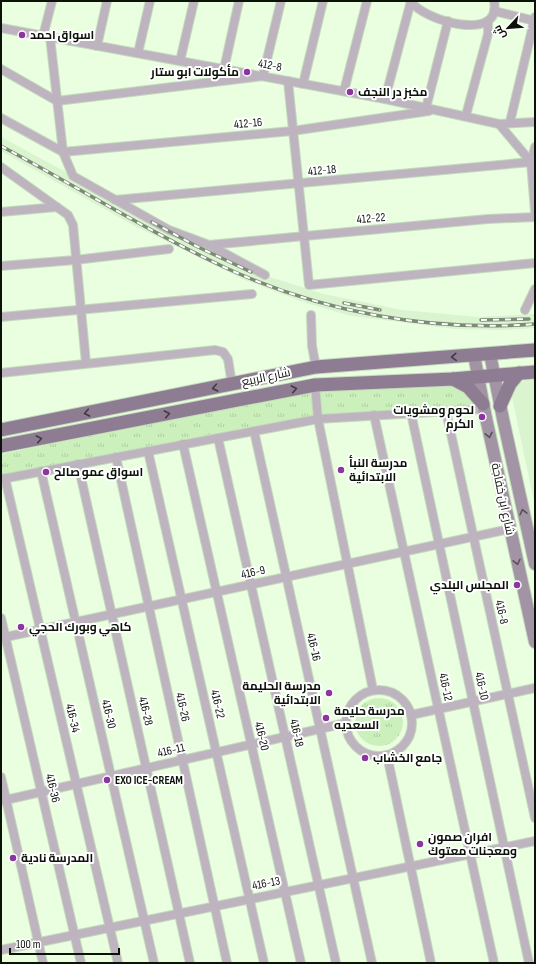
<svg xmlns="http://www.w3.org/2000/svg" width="536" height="964" font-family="'Sofia Sans Condensed',Cairo,sans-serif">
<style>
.built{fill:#dbf4d0}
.grass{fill:url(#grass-tufts)}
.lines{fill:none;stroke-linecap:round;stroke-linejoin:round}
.street-casing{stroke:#c5d9bd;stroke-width:10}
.secondary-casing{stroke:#c5d9bd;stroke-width:14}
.primary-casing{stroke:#c5d9bd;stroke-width:15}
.street{stroke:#beb4c0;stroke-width:8}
.secondary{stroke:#a293a5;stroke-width:12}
.primary{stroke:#8d7c92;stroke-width:13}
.rail-casing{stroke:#7c8b76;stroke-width:3.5}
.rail{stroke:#fff;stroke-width:2;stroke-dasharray:6;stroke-linecap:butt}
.oneway{stroke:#3f3c3f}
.oneway2{stroke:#565256}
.poi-dot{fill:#8c35a1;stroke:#fff;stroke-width:1.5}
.labels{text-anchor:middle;stroke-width:4;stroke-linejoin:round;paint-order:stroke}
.poi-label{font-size:12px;font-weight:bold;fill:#0b1208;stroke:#fff;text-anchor:start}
.street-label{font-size:12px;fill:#0b1208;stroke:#fff}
</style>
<defs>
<pattern id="grass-tufts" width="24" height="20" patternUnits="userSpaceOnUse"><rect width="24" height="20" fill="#ccf0bc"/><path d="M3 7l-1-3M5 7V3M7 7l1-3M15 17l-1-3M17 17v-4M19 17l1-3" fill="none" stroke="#aecda0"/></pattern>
</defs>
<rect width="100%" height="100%" fill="#e9ffe0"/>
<g class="built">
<polygon points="1,137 198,243 270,277 324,294 402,310 479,317 535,314 535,328 504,330 455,329 351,316 306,303 247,281 131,224 1,151"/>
<polygon points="528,380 535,380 535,507 512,397 519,383"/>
</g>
<g class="grass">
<polygon points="452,382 482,408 322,416 1,477 1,454 318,389"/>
<circle cx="379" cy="722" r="24"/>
</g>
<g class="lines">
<defs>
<g id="street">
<path d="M411,1C421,20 503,44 494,1"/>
<polyline points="494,11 535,21"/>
<polyline points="1,28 385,99 499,124 535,122"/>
<polyline points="43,36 52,1"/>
<polyline points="50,37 63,152 73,176 169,230 209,245 265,275"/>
<polyline points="97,46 107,1"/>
<polyline points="138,53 150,1"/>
<polyline points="180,61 194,1"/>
<polyline points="1,69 57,101 263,76 281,1"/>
<polyline points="224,69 239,1"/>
<polyline points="288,81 309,285 535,263"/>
<polyline points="303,84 323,1"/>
<polyline points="344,91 367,1"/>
<polyline points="385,99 411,1"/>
<polyline points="426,108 448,21"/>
<polyline points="466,115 488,34 488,21"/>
<polyline points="1,118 63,152 292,131 429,111"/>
<polyline points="510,122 535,17"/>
<polyline points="499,124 531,162 535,211"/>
<polyline points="1,167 68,215 73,225 86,363"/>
<polyline points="115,200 531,162 535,147"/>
<polyline points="1,212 57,207"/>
<polyline points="209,245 488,219 535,217"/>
<polyline points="1,266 75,260 169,249"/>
<polyline points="525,310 535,289"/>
<polyline points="311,315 312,346 316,367"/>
<polyline points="1,317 252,294"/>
<polyline points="1,373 215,350 223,352 228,359 232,384"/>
<polyline points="315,385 318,419 373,690"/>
<polyline points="446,411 535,818"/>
<polyline points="411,413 529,963"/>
<polyline points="374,415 494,963"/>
<polyline points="254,431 372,963"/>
<polyline points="218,438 336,963"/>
<polyline points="183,444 301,963"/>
<polyline points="148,451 264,963"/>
<polyline points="116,457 227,963"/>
<polyline points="78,464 190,963"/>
<polyline points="41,471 154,963"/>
<polyline points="5,478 118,963"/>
<polyline points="2,479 318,419 484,409"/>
<polyline points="1,618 81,963"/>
<polyline points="1,638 510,529"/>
<circle cx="379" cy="723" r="33"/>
<polyline points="411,715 535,688"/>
<polyline points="387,755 431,963"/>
<polyline points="1,777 43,963"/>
<polyline points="1,801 346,723"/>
<polyline points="1,950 535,841"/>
</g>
<g id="secondary">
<polyline points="490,354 503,419 535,564"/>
<polyline points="474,355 486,418 535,642"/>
</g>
<g id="primary">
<polyline points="453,379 468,387 483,404"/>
<polyline points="500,406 510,384 519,373"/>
<polyline points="1,430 316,367 535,350"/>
<polyline points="1,446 315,385 453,379 535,372"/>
</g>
</defs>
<use href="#street" class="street-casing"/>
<use href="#secondary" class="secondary-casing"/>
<use href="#primary" class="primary-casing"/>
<use href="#street" class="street"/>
<use href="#secondary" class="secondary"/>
<use href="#primary" class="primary"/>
<defs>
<g id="rail">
<path d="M1,146C76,186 149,232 226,268C322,312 430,332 535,324"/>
<polyline points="152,222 196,246 251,272"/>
<polyline points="344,303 380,310"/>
<polyline points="481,320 529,319"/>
</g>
</defs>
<use href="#rail" class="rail-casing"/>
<use href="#rail" class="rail"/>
</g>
<defs><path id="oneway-chevron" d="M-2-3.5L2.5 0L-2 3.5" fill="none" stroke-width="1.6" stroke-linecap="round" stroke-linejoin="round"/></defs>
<g class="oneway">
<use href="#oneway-chevron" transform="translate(454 357) rotate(176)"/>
<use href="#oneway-chevron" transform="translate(215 388) rotate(169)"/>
<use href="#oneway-chevron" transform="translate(294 389) rotate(-11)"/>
<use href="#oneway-chevron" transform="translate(87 413) rotate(169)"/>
<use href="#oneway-chevron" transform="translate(167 414) rotate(-11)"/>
<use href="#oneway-chevron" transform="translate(39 439) rotate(-11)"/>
</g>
<g class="oneway2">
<use href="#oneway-chevron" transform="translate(489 435) rotate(78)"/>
<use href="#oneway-chevron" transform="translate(523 512) rotate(-103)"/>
<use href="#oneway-chevron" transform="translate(517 562) rotate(77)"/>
</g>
<g class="poi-dot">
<circle cx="22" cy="35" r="4"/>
<circle cx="247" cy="72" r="4"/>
<circle cx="350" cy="92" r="4"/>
<circle cx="482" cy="417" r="4"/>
<circle cx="341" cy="470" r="4"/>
<circle cx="46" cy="472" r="4"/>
<circle cx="517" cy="585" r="4"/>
<circle cx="21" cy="627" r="4"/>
<circle cx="329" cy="693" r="4"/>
<circle cx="326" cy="718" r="4"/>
<circle cx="365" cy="758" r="4"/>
<circle cx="107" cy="780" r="4"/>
<circle cx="420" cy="844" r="4"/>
<circle cx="13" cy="858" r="4"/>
</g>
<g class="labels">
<g class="poi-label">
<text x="30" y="39">اسواق احمد</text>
<text x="239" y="76" text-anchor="end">مأكولات ابو ستار</text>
<text x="358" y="96">مخبز در النجف</text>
<text x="474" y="414" text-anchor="end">لحوم ومشويات<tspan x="474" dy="14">الكرم</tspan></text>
<text x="349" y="467">مدرسة النبأ<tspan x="349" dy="14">الابتدائية</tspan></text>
<text x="54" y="476">اسواق عمو صالح</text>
<text x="509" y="589" text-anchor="end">المجلس البلدي</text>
<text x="29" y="631">كاهي وبورك الحجي</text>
<text x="321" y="690" text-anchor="end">مدرسة الحليمة<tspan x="321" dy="14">الابتدائية</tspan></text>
<text x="334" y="715">مدرسة حليمة<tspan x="334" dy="14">السعديه</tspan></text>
<text x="373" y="762">جامع الخشاب</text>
<text x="115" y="784">EXO ICE-CREAM</text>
<text x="428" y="841">افران صمون<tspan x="428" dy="14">ومعجنات معتوكَ</tspan></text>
<text x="21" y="862">المدرسة نادية</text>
</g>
<g class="street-label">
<text transform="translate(270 65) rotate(11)" y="4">412-8</text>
<text transform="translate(248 123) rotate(-5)" y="4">412-16</text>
<text transform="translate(322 170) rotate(-5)" y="4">412-18</text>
<text transform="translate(371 218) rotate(-5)" y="4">412-22</text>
<text transform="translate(266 377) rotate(-12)" y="4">شارع الربيع</text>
<text transform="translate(503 499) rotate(78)" y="4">شارع ابن خفاجة</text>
<text transform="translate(253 572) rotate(-12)" y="4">416-9</text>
<text transform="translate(502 612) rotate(78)" y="4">416-8</text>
<text transform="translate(314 647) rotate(77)" y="4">416-16</text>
<text transform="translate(482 686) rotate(78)" y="4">416-10</text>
<text transform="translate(446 687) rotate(78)" y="4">416-12</text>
<text transform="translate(218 704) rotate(77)" y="4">416-22</text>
<text transform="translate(183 707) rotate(78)" y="4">416-26</text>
<text transform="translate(146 711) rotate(77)" y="4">416-28</text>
<text transform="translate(109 714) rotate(77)" y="4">416-30</text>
<text transform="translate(73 718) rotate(77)" y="4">416-34</text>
<text transform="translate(297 733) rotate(77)" y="4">416-18</text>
<text transform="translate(262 736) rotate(77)" y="4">416-20</text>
<text transform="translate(171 750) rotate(-13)" y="4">416-11</text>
<text transform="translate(53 788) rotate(77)" y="4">416-36</text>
<text transform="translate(266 883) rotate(-11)" y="4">416-13</text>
</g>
</g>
<rect width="536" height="964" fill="none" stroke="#0b1208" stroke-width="4"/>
<g transform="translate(508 28) rotate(244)" stroke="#ffffff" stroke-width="3" paint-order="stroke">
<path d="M0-3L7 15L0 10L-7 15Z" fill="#0b1208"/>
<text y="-6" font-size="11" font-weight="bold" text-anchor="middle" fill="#0b1208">ش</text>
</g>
<path d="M10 948v6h109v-6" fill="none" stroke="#0b1208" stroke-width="2"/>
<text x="16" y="948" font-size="12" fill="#0b1208" stroke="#ffffff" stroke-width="3" paint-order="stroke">100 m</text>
</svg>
